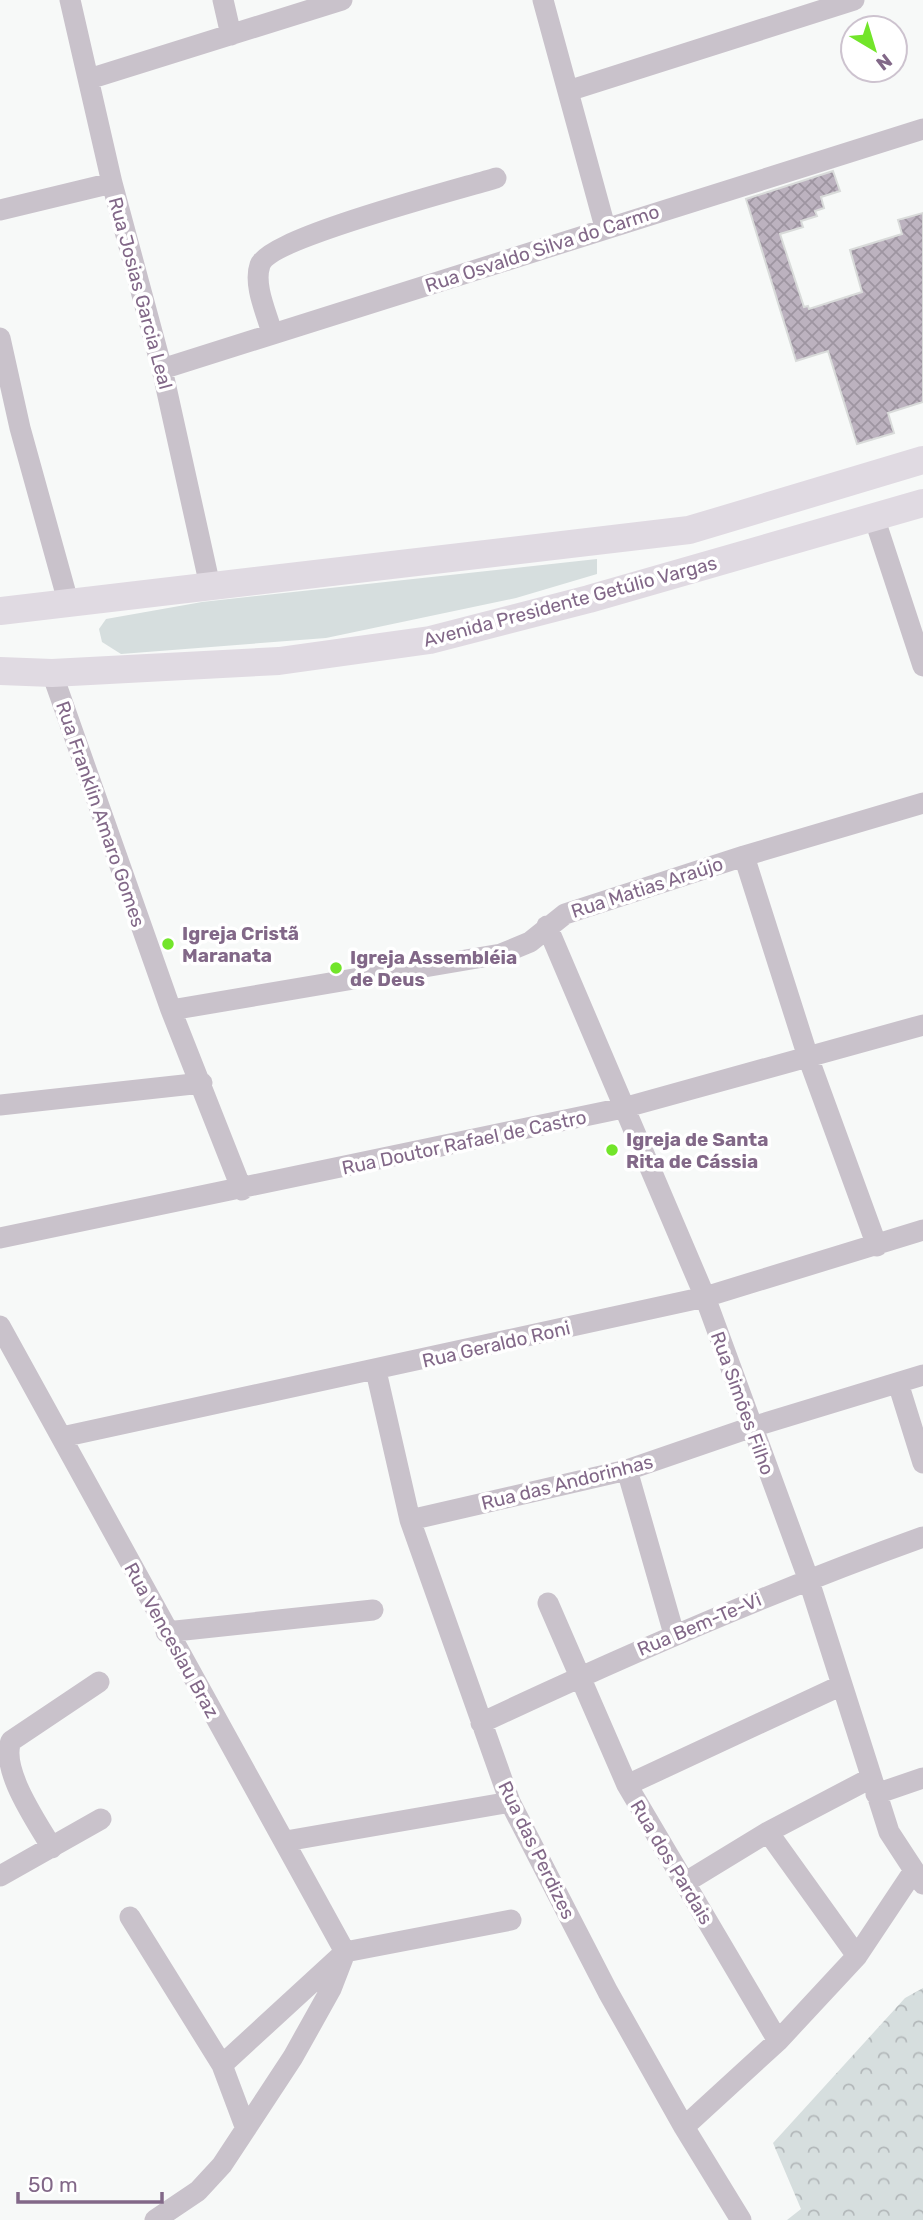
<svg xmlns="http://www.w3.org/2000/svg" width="923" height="2220" viewBox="0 0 923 2220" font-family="Rubik,sans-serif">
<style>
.green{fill:#d6dede}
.forest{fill:url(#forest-crowns)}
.building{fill:url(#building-cross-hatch);stroke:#d9dbda;stroke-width:2}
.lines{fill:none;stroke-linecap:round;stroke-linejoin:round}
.minor{stroke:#c9c2cb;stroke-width:21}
.major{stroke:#e0dae2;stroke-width:28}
.poi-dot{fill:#72e52a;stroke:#fff;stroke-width:2.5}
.labels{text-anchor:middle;stroke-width:7;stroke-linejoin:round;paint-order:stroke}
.street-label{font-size:19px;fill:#826888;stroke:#fff}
.poi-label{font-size:19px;font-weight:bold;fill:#826888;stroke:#fff;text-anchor:start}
</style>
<defs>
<pattern id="forest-crowns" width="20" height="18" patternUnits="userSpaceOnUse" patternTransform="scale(1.75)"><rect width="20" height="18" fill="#d6dede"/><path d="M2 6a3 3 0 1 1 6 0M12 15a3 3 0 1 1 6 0" fill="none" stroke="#b3b8ba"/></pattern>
<pattern id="building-cross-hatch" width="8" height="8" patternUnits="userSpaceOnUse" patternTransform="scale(1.75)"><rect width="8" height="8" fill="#bcb2bf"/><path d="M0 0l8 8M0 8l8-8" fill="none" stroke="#9e95a1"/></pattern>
</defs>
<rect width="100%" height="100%" fill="#f7f9f8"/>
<path class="green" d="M597,559V574L516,598L326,638L121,654L102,642L99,629L106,619L202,602Z"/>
<path class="forest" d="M923,1988V2220H787L801,2209L773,2143L905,1998Z"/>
<path class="building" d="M833,171L840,191L821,197L824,208L815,211L817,216L801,221L803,227L780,234L804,307L808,306L809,309L862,292L850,250L902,234L898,220L923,213V402L888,413L894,433L857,444L828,351L796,361L746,199Z"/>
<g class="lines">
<path class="minor" d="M70,0L112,183L162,369L210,586
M223,0L231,35
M543,0L605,227
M89,79L342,0
M568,91L854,0
M0,210L112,183
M272,333C267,314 253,285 260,265C269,238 460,189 496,178
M0,338L20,428L69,605
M162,369L923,129
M874,517L923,666
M52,673L171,1010L242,1190
M744,856L808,1057L877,1246
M547,926L705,1297L808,1578L889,1832L923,1884
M171,1010L501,954L530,942L565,914L744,856L923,803
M0,1105L202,1083
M0,1238L623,1108L923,1025
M0,1326L345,1952
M376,1371L410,1520L510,1802L608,1992L684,2127L741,2220
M898,1383L923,1463
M62,1437L705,1297L923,1230
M627,1470L674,1634
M410,1520L627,1470L752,1427L923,1375
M548,1603L627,1785L778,2041
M166,1632L373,1610
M481,1723C626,1655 772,1591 923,1537
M627,1785L842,1685
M876,1794L923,1778
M768,1832L857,1956
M286,1841L510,1802
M52,1848C37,1822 0,1770 11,1741L99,1682
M0,1876L101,1819
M686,1882L768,1832L871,1778
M130,1917L222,2065L246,2129
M222,2065L345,1952L511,1920
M684,2127L778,2041L857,1956L913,1872
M155,2220L198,2191L222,2165L293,2057L331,1989L343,1958"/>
<path class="major" d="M0,611L689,530L923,460
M0,671L52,673L279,661L430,640L589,599L923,503"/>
</g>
<g class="poi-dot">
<circle cx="168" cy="944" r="7"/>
<circle cx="336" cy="968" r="7"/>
<circle cx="612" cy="1150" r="7"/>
</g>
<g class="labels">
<g class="street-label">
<text transform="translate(542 248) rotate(-18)" y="7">Rua Osvaldo Silva do Carmo</text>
<text transform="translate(141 293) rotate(75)" y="7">Rua Josias Garcia Leal</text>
<text transform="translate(570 601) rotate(-15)" y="7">Avenida Presidente Getúlio Vargas</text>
<text transform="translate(101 814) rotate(71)" y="7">Rua Franklin Amaro Gomes</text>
<text transform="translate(647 887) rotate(-18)" y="7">Rua Matias Araújo</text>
<text transform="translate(464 1142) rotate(-12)" y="7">Rua Doutor Rafael de Castro</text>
<text transform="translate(496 1344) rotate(-13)" y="7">Rua Geraldo Roni</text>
<text transform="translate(743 1403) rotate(70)" y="7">Rua Simões Filho</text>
<text transform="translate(567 1482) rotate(-14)" y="7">Rua das Andorinhas</text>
<text transform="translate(699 1624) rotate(-23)" y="7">Rua Bem-Te-Vi</text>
<text transform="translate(172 1640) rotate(61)" y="7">Rua Venceslau Braz</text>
<text transform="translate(537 1850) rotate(64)" y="7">Rua das Perdizes</text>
<text transform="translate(672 1862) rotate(59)" y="7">Rua dos Pardais</text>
</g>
<g class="poi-label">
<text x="182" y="940">Igreja Cristã<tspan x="182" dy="22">Maranata</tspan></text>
<text x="350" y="964">Igreja Assembléia<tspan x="350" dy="22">de Deus</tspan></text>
<text x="626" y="1146">Igreja de Santa<tspan x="626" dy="22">Rita de Cássia</tspan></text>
</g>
</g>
<g transform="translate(874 49) rotate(142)"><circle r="33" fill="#ffffff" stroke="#cdc3cf" stroke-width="2"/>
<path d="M0-5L12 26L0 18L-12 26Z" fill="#72e52a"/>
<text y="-10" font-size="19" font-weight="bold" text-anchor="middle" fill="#826888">N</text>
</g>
<path d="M18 2192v10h144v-10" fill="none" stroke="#826888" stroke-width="3.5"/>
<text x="28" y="2192" font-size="21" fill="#826888" stroke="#ffffff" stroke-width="5" paint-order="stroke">50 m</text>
</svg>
